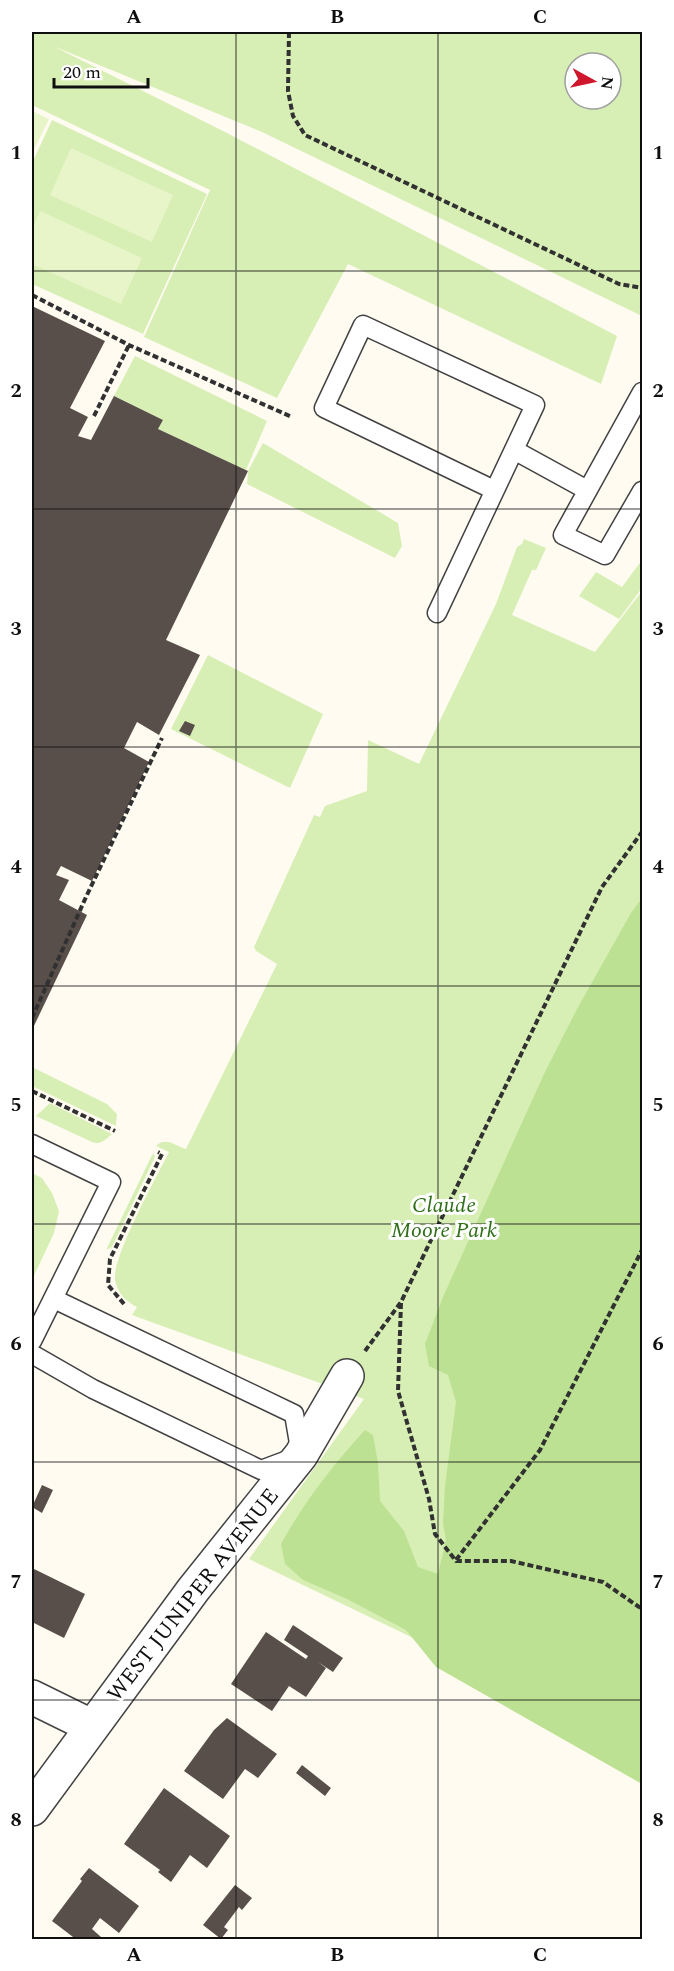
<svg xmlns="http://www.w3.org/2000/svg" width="674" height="1971" viewBox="0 0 674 1971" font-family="Spectral,serif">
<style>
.green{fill:#d7efb5;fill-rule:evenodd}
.forest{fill:#bce192}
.pitch{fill:#e8f5c8}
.building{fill:#594f4a}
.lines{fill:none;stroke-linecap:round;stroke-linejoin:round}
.lane-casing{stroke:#424242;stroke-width:21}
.street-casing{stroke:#424242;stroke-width:36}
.path{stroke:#313131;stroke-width:4;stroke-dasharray:6 3;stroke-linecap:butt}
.lane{stroke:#fff;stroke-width:18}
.street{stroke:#fff;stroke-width:33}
.grid{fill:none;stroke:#0f0f0f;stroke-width:1.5;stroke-opacity:0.55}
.labels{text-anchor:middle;stroke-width:6;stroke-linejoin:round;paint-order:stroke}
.park-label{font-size:22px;font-style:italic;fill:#2f6f17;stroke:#fff}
.street-label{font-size:22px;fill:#0f0f0f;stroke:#fff}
.neatline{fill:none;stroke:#0f0f0f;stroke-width:2}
.grid-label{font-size:20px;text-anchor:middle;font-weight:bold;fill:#0f0f0f}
</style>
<rect width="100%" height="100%" fill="#fffbf1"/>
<path class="green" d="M32,32H642V316L262,132L53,46L225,132L617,336L601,384L348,264L277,398L144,337L210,190L32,105ZM575,63H611V99H575Z
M52,120L207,194L143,334L32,284V163Z
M135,356L267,421L246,470L158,429L163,420L114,396Z
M263,443L398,523L402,546L395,558L247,484L248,471Z
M524,539L546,548L536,570H532L512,615L595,652L642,591V1748L249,1559L364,1399L132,1315L137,1307C126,1302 117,1292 115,1280C112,1257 157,1176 169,1152L156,1146C165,1136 176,1146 186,1149L277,964L256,951L254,947L314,815L320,817L325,806L367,791L368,740L419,764L496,604L517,547L522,544Z
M642,560V588L619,619L579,596L596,572L622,587Z
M208,655L323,714L290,788L171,729Z
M32,1067L107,1104L117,1114L116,1126L32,1086Z
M50,1103L112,1134C105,1140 101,1145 92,1142L36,1116Z
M153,1153L155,1157L112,1247L106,1250Z
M32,1173L42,1178L52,1193L59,1211L54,1233L32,1280Z"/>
<path class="forest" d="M642,898V1784L436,1667L406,1630L345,1598L303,1580L285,1564L281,1544C304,1502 333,1465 365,1430L373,1435L378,1463L380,1501L404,1531L418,1567L438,1574L446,1540L443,1523L445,1486L456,1402L448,1375L429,1366L425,1344L443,1297L544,1074L577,1009L631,913Z"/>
<path class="pitch" d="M32,111L49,119L32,154Z
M71,148L173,195L152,242L50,195Z
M40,211L142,258L121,304L32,264V230Z"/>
<path class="building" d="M32,306L105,341L70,408L88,417L78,436L91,440L114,396L163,420L158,429L248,471L166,640L200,655L159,735L137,722L124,748L149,762L92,881L61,866L56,875L69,880L59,900L87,915L32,1030Z
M185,721L195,725L190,736L179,731Z
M42,1485L53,1490L42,1513L32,1507Z
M32,1568L85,1594L64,1638L32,1622Z
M293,1625L343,1658L333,1672L318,1662L326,1668L306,1697L289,1686L272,1711L231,1684L266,1632L306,1659L308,1656L284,1640Z
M227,1718L277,1754L258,1778L245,1769L223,1799L184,1771L214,1730Z
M302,1765L331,1788L325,1796L296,1773Z
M164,1788L230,1836L207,1868L190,1855L171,1882L158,1872L160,1870L124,1844Z
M89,1868L139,1906L119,1933L100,1918L92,1929L101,1937L100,1940H77L52,1921L82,1881L80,1879Z
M235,1885L252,1898L242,1910L239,1907L224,1927L228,1930L221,1939L203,1925Z"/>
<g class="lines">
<defs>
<path id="lane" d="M642,392L563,535L605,555L642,491
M514,450L587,490
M437,613L535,405L363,325L324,408L494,490
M32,1144L111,1182L32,1341
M32,1354L93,1389L261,1470L301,1455L294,1414L54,1299"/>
<path id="street" d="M32,1697L91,1726
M32,1809L193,1590L301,1455L347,1376"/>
</defs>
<use href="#lane" class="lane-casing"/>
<use href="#street" class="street-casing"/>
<path class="path" d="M289,32L288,91L293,116L305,135L619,284L642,288
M32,295L129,345L292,417
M94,416L129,345
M32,1018L86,897L162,738
M32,1091L115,1131
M401,1303L398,1391L429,1499L435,1534L456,1561H511L603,1582L642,1609
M124,1304L108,1285L110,1259L162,1154L158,1152
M365,1351L401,1302L602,887L642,832
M456,1560L540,1450L642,1250"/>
<use href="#lane" class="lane"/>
<use href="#street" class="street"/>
</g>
<path class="grid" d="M236,32V1940M438,32V1940M32,271H642M32,509H642M32,747H642M32,986H642M32,1224H642M32,1462H642M32,1700H642"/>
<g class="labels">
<g class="park-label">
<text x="444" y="1212">Claude<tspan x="444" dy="25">Moore Park</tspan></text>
</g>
<g class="street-label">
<text transform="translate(192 1594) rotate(-52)" y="8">WEST JUNIPER AVENUE</text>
</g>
</g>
<rect width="674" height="1971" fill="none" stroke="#ffffff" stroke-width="66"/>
<g transform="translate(593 81) rotate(98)"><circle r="28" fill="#ffffff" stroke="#9f9f9f" stroke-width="1.5"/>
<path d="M0-4.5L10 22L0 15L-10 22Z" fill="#cf162c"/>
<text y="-9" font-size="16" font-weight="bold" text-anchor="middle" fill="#0f0f0f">N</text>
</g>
<path d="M54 78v9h94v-9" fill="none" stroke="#0f0f0f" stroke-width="3"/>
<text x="63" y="78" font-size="18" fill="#0f0f0f" stroke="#ffffff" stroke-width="4.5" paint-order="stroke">20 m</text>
<rect x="33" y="33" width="608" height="1905" class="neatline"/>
<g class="grid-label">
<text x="134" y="23">A</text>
<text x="337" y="23">B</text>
<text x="540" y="23">C</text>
<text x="16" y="159">1</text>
<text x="658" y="159">1</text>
<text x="16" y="397">2</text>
<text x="658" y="397">2</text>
<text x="16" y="635">3</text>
<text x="658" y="635">3</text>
<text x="16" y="873">4</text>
<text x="658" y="873">4</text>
<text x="16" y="1111">5</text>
<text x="658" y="1111">5</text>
<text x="16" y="1350">6</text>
<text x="658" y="1350">6</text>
<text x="16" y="1588">7</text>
<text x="658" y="1588">7</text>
<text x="16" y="1826">8</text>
<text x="658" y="1826">8</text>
<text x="134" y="1961">A</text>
<text x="337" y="1961">B</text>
<text x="540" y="1961">C</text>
</g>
</svg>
